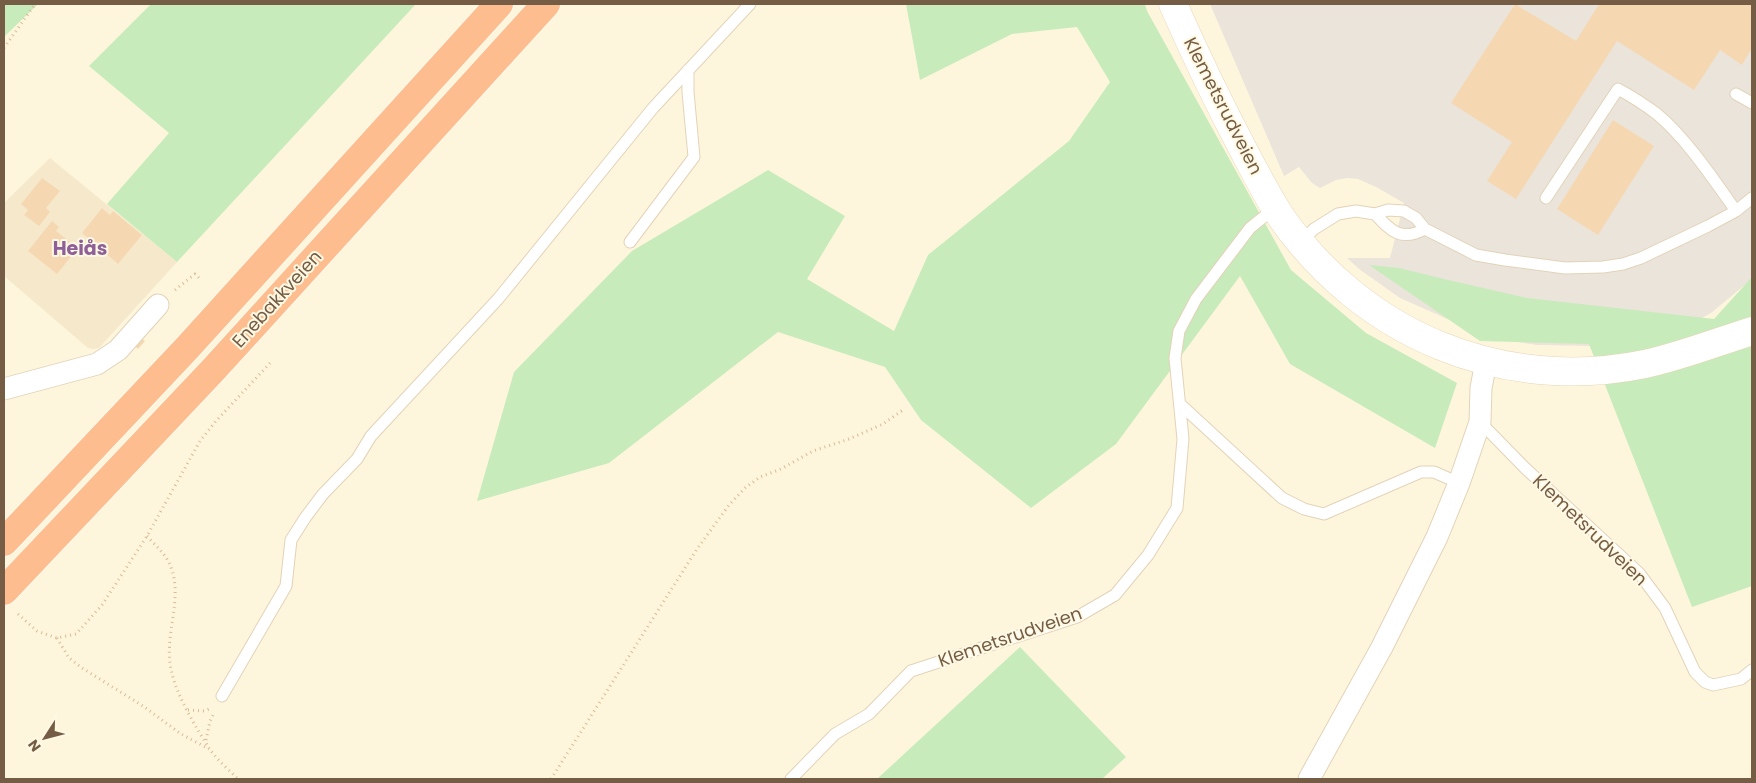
<svg xmlns="http://www.w3.org/2000/svg" width="1756" height="783" viewBox="0 0 1756 783" font-family="Poppins,sans-serif">
<style>
.residential{fill:#f6e9cb}
.industrial{fill:#ebe4da}
.green{fill:#c7ebbb}
.building{fill:#f5d8b2}
.lines{fill:none;stroke-linecap:round;stroke-linejoin:round}
.lane-casing{stroke:#e2d3b9;stroke-width:13}
.street-casing{stroke:#e2d3b9;stroke-width:23}
.secondary-casing{stroke:#e7d5b6;stroke-width:29}
.highway-casing{stroke:#fff;stroke-width:29}
.path{stroke:#d9bb96;stroke-width:3;stroke-dasharray:1 4;stroke-linecap:butt}
.lane{stroke:#fff;stroke-width:11}
.street{stroke:#fff;stroke-width:21}
.secondary{stroke:#fff;stroke-width:28}
.highway{stroke:#fdbd8e;stroke-width:28}
.labels{text-anchor:middle;stroke-width:4;stroke-linejoin:round;paint-order:stroke}
.street-label{font-size:18px;fill:#745d44;stroke:#fff9e4}
.neighbourhood-label{font-size:19px;font-weight:bold;fill:#8e5f98;stroke:#fff9e4}
</style>
<rect width="100%" height="100%" fill="#fef6dc"/>
<path class="residential" d="M50,158L177,262L99,348L94,349L88,348L4,276V203Z"/>
<path class="industrial" d="M1210,4H1752V279L1711,313L1700,319L1592,346L1537,345L1497,339L1479,333L1400,298L1359,269L1347,258H1390L1404,203L1376,187L1358,179L1347,178L1336,180L1320,188L1312,183L1299,167L1284,176Z"/>
<path class="green" d="M4,4H38L4,37Z
M151,4H416L177,262L107,204L169,133L89,66Z
M906,4H1145L1147,11L1291,270L1366,333L1457,383L1435,448L1290,364L1240,276L1116,444L1031,508L921,420L885,367L778,332L609,463L477,501L514,372L632,251L768,170L845,216L807,279L894,331L928,255L1069,141L1110,82L1077,27L1012,34L920,80Z
M1369,265L1399,268L1448,280L1527,298L1714,319L1752,277V586L1692,607L1589,344L1480,341Z
M1020,647L1126,757L1102,779H877Z"/>
<path class="building" d="M1515,4L1576,41L1599,4H1752V48L1742,65L1720,50L1694,90L1617,41L1516,199L1487,181L1512,142L1451,103Z
M1613,120L1654,146L1598,235L1557,209Z
M42,178L60,191L46,208L50,212L39,226L24,215L28,210L21,204Z
M102,208L110,215L113,211L142,235L118,264L82,233Z
M52,221L59,227L56,231L78,248L57,274L28,251Z
M141,338L145,341L138,349L134,345Z"/>
<g class="lines">
<defs>
<path id="lane" d="M1736,94L1752,103
M1546,198L1618,89C1631,96 1645,105 1657,114C1686,138 1714,180 1736,211
M1375,214C1391,231 1401,242 1425,229
M630,242L694,157L688,92V70
M1300,242L1314,229L1338,214L1356,211L1375,214L1388,210L1404,211L1416,218L1425,229L1476,255L1505,260L1565,268L1603,267L1623,264L1641,258L1708,226L1736,211L1752,198
M1181,405L1282,498L1304,509L1324,514L1421,472H1434L1459,483
M1480,422L1525,468L1639,573L1665,608L1695,672L1705,682L1713,685L1741,679L1752,670
M222,696L286,586L291,540L305,518L323,494L357,459L371,436L498,299L653,108L750,4
M791,779L835,734L869,714L911,671L1077,617L1115,595L1148,555L1177,508L1183,439L1175,358L1179,331L1196,299L1250,228L1276,207"/>
<path id="street" d="M4,389L97,364L118,350L158,305
M1309,779L1382,647L1437,537L1459,483L1480,422L1481,388L1486,362"/>
<path id="secondary" d="M1173,4C1195,54 1219,104 1245,153C1256,174 1268,197 1281,217C1364,336 1503,393 1645,364C1682,356 1717,342 1752,331"/>
<path id="highway" d="M4,542L187,348L499,4
M4,591L213,370L546,4"/>
</defs>
<use href="#lane" class="lane-casing"/>
<use href="#street" class="street-casing"/>
<use href="#secondary" class="secondary-casing"/>
<use href="#highway" class="highway-casing"/>
<path class="path" d="M4,48L35,4
M175,290L195,274L201,280
M147,536C154,544 162,551 167,559C187,593 163,633 171,669C176,695 195,726 209,748C217,760 229,770 238,779
M18,614L37,631L57,638L76,634L102,605L147,536L200,441L216,421L272,361
M57,638L69,658L82,668L143,706L181,734L209,749
M188,710L204,711L209,709
M206,740L210,721L214,713
M551,779L697,549L729,505L745,488L760,477L781,469L813,451L849,439L883,424L903,410"/>
<use href="#lane" class="lane"/>
<use href="#street" class="street"/>
<use href="#secondary" class="secondary"/>
<use href="#highway" class="highway"/>
</g>
<g class="labels">
<g class="street-label">
<text transform="translate(1223 106) rotate(63)" y="6">Klemetsrudveien</text>
<text transform="translate(277 299) rotate(-48)" y="6">Enebakkveien</text>
<text transform="translate(1590 530) rotate(44)" y="6">Klemetsrudveien</text>
<text transform="translate(1010 637) rotate(-19)" y="6">Klemetsrudveien</text>
</g>
<g class="neighbourhood-label">
<text x="80" y="255">Heiås</text>
</g>
</g>
<rect width="1756" height="783" fill="none" stroke="#745d44" stroke-width="10"/>
<g transform="translate(45 738) rotate(234)" stroke="#fff9e4" stroke-width="4" paint-order="stroke">
<path d="M0-4L9 19L0 12L-9 19Z" fill="#745d44"/>
<text y="-8" font-size="14" font-weight="bold" text-anchor="middle" fill="#745d44">N</text>
</g>
</svg>
